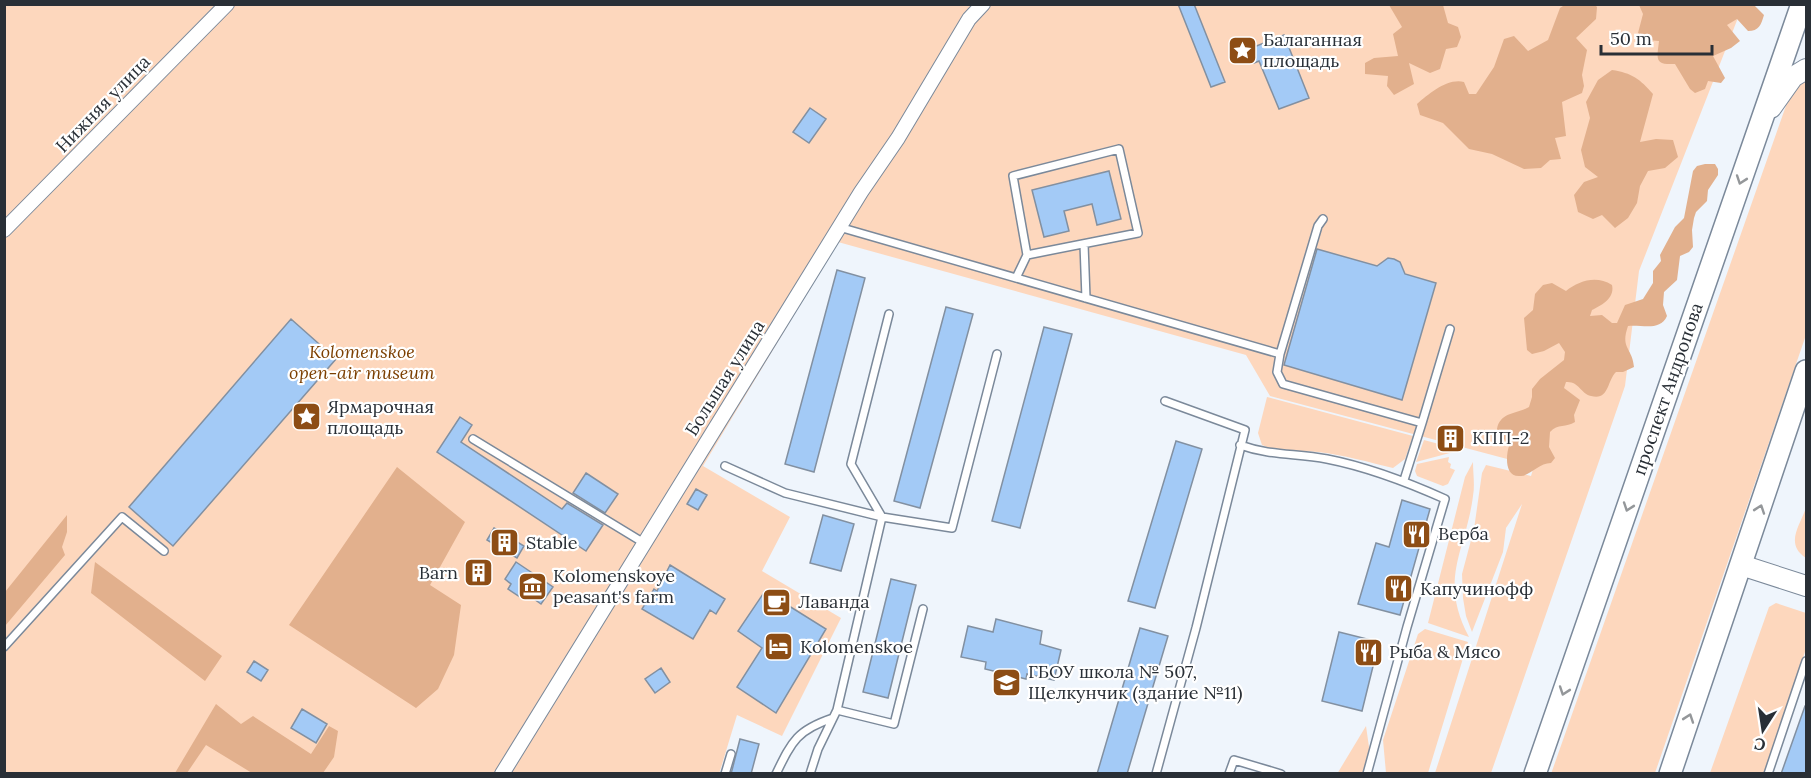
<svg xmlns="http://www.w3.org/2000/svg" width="1811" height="778" viewBox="0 0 1811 778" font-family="Lora,serif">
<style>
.green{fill:#fdd7bd}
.forest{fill:#e2b08d}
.building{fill:#a3caf6;stroke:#8290a1;stroke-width:1.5}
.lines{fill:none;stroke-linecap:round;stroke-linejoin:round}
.lane-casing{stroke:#7b899a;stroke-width:10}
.street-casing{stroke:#7b899a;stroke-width:16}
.secondary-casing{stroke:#7b899a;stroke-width:22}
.primary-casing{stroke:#7b899a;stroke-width:24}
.lane{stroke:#fff;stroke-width:7}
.street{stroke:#fff;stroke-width:14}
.secondary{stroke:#fff;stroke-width:20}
.primary{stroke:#fff;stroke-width:21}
.oneway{stroke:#94979a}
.labels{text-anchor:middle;stroke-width:4.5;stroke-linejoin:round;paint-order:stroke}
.poi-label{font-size:18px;fill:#292f36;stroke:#fff;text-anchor:start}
.street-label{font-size:18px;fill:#292f36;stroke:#fff}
.park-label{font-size:18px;font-style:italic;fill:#7c3f01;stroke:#fff}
</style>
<rect width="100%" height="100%" fill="#eff5fc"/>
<path class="green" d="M5,5H1743L1639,271L1625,386L1491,773H1435L1522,504L1506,528L1503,552L1472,632L1466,616L1463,598L1462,574L1474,529L1482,473L1486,465L1531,476L1534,466L1270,396L1246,355L838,242L703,466L790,517L762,571L841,618L782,736L737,715L719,774H5Z
M1806,80V335L1655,773L1551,774L1788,100L1795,89Z
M1267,397L1413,436L1405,459L1393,468C1368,462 1344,455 1318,452C1299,450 1280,453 1262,445L1258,433Z
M1424,440L1461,450L1416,462Z
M1449,457L1448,462L1451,464L1450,468L1455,470L1448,484L1443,486L1417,476L1415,471L1417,464Z
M1473,462C1473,473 1475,485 1473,496C1466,551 1438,579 1469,637L1428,623L1465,477Z
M1806,508V558C1785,544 1799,527 1806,508Z
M1776,603L1806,613V649L1764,773H1710L1769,607Z
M1425,629L1468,642L1428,773H1386L1383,740L1418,634Z
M1366,726L1370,754L1364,773L1337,774Z"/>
<path class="forest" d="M1566,4L1595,5L1597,7L1596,19L1576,38L1587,50L1582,75L1584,86L1582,93L1562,102L1566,136L1555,138L1561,159L1550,160L1541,168L1524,169L1492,154L1469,149L1443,123L1420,115L1417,104C1429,94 1447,78 1464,82L1469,94H1476L1494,67L1504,39L1514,36L1528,51L1548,40L1560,8Z
M1389,5H1443L1448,23L1458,27L1461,37L1457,47L1446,49L1440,69L1430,73L1409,63L1414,84L1394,95L1387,86L1388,76L1365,74V63L1374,58L1398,56L1393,34L1402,27Z
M1639,5H1754L1764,15C1761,25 1759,31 1748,31L1737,19L1727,25L1740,41L1731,48L1713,56L1725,78L1721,83L1708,81L1705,89L1695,93L1690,89L1675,64C1654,65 1657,59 1659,41L1647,40L1638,33L1643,14Z
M1612,70C1632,73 1640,79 1653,94L1640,142L1656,139L1673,140L1678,157L1665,168L1648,171L1640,186L1637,203L1628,218L1615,228L1602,215L1593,219L1578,212L1574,195L1584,182L1598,177L1585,167L1581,150L1590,118L1586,102L1598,80Z
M1705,164H1715L1718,169V175L1708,190L1707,201L1696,212L1694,218L1692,230L1693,247L1689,252L1680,256L1677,280L1664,292L1663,305L1667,316C1660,332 1641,324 1628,326C1620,349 1632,347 1634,367L1623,372H1616C1607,381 1609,401 1591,396C1580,393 1579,381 1566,382L1564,388L1580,400L1574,415L1575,422C1566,428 1558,423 1550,432L1549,447L1555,458L1551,463C1539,463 1531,475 1521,476C1504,478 1506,455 1509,446L1497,429C1500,412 1517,414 1529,407L1532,397V389L1540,379L1564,360L1565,352L1559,343L1544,351L1532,354L1527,350L1524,318L1533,310L1535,294L1543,285L1552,283L1566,291C1579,281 1596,275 1612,285C1615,298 1602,305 1592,310L1590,316L1602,315L1612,323H1617L1625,305L1643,299L1653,283V271L1661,261L1660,255L1675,227L1684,218L1693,171L1697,166Z
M397,467L465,522L430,585L461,605L454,655L438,689L416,708L289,625Z
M67,515V532L62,547L65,555L5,626V592Z
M95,562L222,656L205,681L91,593Z
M216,704L241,724L253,716L311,754L329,726L338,731L334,757L323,773H252L206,745L187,773H175Z"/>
<path class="building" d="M1178,4H1194L1225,82L1211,87Z
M1284,35L1309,98L1279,109L1259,61L1254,63L1249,49Z
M810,108L826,119L809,143L793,132Z
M1109,171L1121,219L1097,225L1092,204L1064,211L1069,231L1044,237L1032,190Z
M1317,249L1377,266L1388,258L1394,259L1400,262L1405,274L1436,283L1402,400L1284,365Z
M837,270L865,278L814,472L785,464Z
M946,307L973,314L920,508L894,501Z
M291,319L336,359L173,546L129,507Z
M1044,327L1072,334L1020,528L992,521Z
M460,417L472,425L461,442L562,509L567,503L603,525L586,551L437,452Z
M1445,430L1461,435L1458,446L1442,441Z
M1176,441L1202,449L1155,608L1128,601Z
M586,473L618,494L605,513L573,493Z
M696,489L707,495L698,510L687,504Z
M1402,500L1430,509L1400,615L1358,604L1376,543L1389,547Z
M823,515L854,524L841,571L810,563Z
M494,528L524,546L517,558L487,540Z
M516,562L553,587L541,604L527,594L523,599L508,589L511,584L505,579Z
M474,563L491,573L485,584L468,574Z
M670,565L725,599L716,614L710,610L693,639L642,609L654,589L657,591Z
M891,579L916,585L888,698L863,692Z
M765,591L826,629L776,713L737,687L762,648L738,631Z
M996,619L1042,631L1040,644L1061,650L1054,680L1027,674L1026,679L985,669L986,662L961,657L968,626L993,632Z
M1140,628L1168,636L1127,774H1097Z
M1339,632L1379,642L1362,711L1322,701Z
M254,661L268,670L261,681L247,672Z
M661,668L670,682L655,693L645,679Z
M1805,706H1806V774H1781Z
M302,709L327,724L316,743L291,728Z
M740,739L759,744L751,774H731Z"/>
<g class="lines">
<defs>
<path id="lane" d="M839,227L1280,354L1277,372L1283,384L1422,423L1450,329
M1084,244L1086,298
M1016,278L1027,255L1138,233L1119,149L1013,176L1027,255
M1280,354L1318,226L1323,219
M473,439L644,543
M1240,445C1271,456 1296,453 1327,459C1368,467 1407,482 1445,499L1407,627L1367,774
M725,466L785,493L882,517L952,528L997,354
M1404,480L1422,423
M4,647L122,517L164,551
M837,710L894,724L923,609
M725,774L731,754
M776,774C792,741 797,730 833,718
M810,774L818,749L837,710L882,517L851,464L889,314
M1156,774L1196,628L1245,430L1165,401
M1229,774L1234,760L1281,774
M1768,774L1806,661"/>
<path id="street" d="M4,230L227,4
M502,774L861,192L898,138L969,19L983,4"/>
<path id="secondary" d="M1771,108L1793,77L1806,69
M1741,565L1806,586"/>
<path id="primary" d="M1535,774L1802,4
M1670,774L1806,371"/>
</defs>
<use href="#lane" class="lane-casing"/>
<use href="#street" class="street-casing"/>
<use href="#secondary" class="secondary-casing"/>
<use href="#primary" class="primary-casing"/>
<use href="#lane" class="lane"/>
<use href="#street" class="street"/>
<use href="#secondary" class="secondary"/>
<use href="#primary" class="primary"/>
</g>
<defs><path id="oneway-chevron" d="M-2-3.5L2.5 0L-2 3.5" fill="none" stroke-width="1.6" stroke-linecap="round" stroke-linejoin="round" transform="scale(1.5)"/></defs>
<g class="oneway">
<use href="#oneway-chevron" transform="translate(1741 180) rotate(109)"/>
<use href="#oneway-chevron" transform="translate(1628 507) rotate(109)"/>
<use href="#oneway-chevron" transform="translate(1760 509) rotate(-71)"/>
<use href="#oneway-chevron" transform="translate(1564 691) rotate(109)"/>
<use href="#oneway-chevron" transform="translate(1689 718) rotate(-71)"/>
</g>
<defs>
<symbol id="sight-square" viewBox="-11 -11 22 22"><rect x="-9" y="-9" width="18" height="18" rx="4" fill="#8d4d15" stroke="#fff"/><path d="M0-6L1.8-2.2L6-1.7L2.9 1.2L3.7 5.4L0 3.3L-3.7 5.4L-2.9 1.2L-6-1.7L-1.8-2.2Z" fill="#fff"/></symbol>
<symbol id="building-square" viewBox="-11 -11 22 22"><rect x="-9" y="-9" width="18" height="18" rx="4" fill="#8d4d15" stroke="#fff"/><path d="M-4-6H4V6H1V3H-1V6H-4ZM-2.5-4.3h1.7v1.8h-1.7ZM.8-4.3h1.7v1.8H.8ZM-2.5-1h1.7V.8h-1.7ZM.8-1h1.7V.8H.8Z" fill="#fff"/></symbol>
<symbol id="restaurant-square" viewBox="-11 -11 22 22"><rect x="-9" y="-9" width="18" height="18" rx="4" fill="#8d4d15" stroke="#fff"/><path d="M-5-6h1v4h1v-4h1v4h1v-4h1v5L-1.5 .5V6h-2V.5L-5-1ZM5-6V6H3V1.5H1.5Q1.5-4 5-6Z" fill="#fff"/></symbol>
<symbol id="museum-square" viewBox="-11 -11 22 22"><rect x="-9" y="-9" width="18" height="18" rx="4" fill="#8d4d15" stroke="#fff"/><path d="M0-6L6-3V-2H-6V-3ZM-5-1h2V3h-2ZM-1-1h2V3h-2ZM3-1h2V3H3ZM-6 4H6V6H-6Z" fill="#fff"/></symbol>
<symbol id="cafe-square" viewBox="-11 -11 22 22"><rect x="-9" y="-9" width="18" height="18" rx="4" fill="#8d4d15" stroke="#fff"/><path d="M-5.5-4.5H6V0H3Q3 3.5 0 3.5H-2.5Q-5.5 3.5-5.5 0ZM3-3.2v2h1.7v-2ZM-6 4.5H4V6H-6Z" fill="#fff"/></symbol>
<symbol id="hotel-square" viewBox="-11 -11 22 22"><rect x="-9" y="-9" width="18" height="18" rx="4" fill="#8d4d15" stroke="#fff"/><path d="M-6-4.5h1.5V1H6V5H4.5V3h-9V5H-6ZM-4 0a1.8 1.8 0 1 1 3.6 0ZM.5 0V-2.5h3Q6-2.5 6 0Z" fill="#fff"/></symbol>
<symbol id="school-square" viewBox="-11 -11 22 22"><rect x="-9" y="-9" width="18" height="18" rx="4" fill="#8d4d15" stroke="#fff"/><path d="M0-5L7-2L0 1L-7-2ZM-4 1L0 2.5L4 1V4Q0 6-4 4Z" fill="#fff"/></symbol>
</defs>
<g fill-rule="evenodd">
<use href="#sight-square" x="1226" y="34" width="33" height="33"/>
<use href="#sight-square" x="290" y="400" width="33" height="33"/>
<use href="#building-square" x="1434" y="422" width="33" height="33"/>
<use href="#restaurant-square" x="1400" y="518" width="33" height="33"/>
<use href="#building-square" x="488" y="526" width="33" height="33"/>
<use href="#building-square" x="462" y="556" width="33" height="33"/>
<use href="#museum-square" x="516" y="570" width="33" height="33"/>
<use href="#restaurant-square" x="1382" y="572" width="33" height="33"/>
<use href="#cafe-square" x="760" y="586" width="33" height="33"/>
<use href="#hotel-square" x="762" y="630" width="33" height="33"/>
<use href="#restaurant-square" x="1352" y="636" width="33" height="33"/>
<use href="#school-square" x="990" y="666" width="33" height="33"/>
</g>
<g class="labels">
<g class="poi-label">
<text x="1263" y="46">Балаганная<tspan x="1263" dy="21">площадь</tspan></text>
<text x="327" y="413">Ярмарочная<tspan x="327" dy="21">площадь</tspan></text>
<text x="1472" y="444">КПП-2</text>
<text x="1438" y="540">Верба</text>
<text x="526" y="549">Stable</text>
<text x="458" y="579" text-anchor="end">Barn</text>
<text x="553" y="582">Kolomenskoye<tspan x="553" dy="21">peasant's farm</tspan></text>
<text x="1420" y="595">Капучинофф</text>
<text x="798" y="608">Лаванда</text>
<text x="800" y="653">Kolomenskoe</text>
<text x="1389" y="658">Рыба &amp; Мясо</text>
<text x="1028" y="678">ГБОУ школа № 507,<tspan x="1028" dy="21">Щелкунчик (здание №11)</tspan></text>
</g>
<g class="street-label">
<text transform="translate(103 104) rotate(-46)" y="6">Нижняя улица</text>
<text transform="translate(725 378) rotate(-58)" y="6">Большая улица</text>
<text transform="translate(1668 389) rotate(-71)" y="6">проспект Андропова</text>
</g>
<g class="park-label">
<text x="362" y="358">Kolomenskoe<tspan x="362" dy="21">open-air museum</tspan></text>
</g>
</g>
<rect width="1811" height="778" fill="none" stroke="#292f36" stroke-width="12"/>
<g transform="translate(1763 730) rotate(192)" stroke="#ffffff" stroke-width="4.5" paint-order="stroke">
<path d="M0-4.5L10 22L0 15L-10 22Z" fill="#292f36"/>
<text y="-9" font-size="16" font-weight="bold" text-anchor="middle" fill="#292f36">С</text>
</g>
<path d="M1601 45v9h111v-9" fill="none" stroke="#292f36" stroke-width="3"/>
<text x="1610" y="45" font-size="18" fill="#292f36" stroke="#ffffff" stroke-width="4.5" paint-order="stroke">50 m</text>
</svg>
